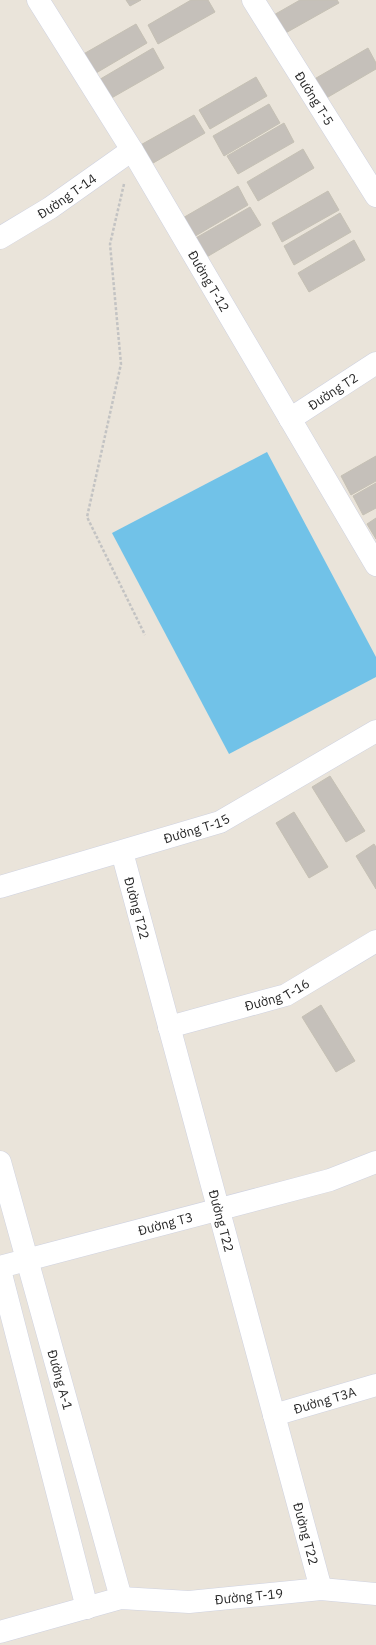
<svg xmlns="http://www.w3.org/2000/svg" width="376" height="1645" viewBox="0 0 376 1645" font-family="'IBM Plex Sans',sans-serif">
<style>
.water{fill:#71c2e8}
.building{fill:#c5c0ba;stroke:#c5c0b4}
.lines{fill:none;stroke-linecap:round;stroke-linejoin:round}
.minor-casing{stroke:#cfd2e0;stroke-width:23}
.path{stroke:#c3c3c3;stroke-width:2.5;stroke-dasharray:3 2;stroke-linecap:butt}
.minor{stroke:#fff;stroke-width:22}
.labels{text-anchor:middle;stroke-width:3;stroke-linejoin:round;paint-order:stroke}
.street-label{font-size:13px;fill:#282828;stroke:#fff}
</style>
<rect width="100%" height="100%" fill="#eae4da"/>
<path class="water" d="M267,452L376,657V677L229,754L112,533Z"/>
<path class="building" d="M126,0H141L130,6Z
M191,0H208L215,12L158,44L148,25Z
M300,0H337L339,3L282,35L272,16Z
M136,24L147,43L91,76L80,56Z
M153,48L164,68L108,100L97,81Z
M368,48L376,63V69L323,100L311,81Z
M256,77L267,96L210,129L199,110Z
M269,104L280,123L224,156L213,136Z
M194,115L205,133L148,166L137,147Z
M284,123L294,142L238,174L227,156Z
M303,149L314,168L258,201L247,182Z
M238,186L248,205L192,238L181,219Z
M328,191L339,210L282,242L272,223Z
M250,207L261,225L205,258L194,239Z
M340,213L351,232L294,265L284,246Z
M354,240L365,260L309,292L298,273Z
M376,456V481L351,495L341,476Z
M376,483V508L363,515L353,496Z
M376,518V539L367,524Z
M330,776L365,831L346,842L312,787Z
M294,812L328,867L309,878L276,823Z
M374,844L376,847V889L356,856Z
M321,1005L355,1061L336,1072L302,1017Z"/>
<g class="lines">
<defs>
<g id="minor">
<path id="s1" d="M38,0L132,150L376,565"/>
<path id="s2" d="M253,0L376,196"/>
<path id="s3" d="M0,238L50,208L132,150"/>
<path id="s4" d="M290,419L376,363"/>
<path id="s5" d="M122,852L321,1589"/>
<path id="s6" d="M0,887L220,822L376,731"/>
<path id="s7" d="M169,1027L286,995L376,941"/>
<path id="s8" d="M0,1162L121,1598"/>
<path id="s9" d="M0,1267L330,1180L376,1162"/>
<path d="M0,1270L87,1608"/>
<path id="s10" d="M274,1415L376,1385"/>
<path id="s11" d="M0,1632L121,1598L189,1602L321,1589L376,1594"/>
</g>
</defs>
<use href="#minor" class="minor-casing"/>
<path class="path" d="M124,184L110,244L121,364L87,517L145,635"/>
<use href="#minor" class="minor"/>
</g>
<g class="labels">
<g class="street-label">
<text dy="5" stroke="none"><textPath href="#s2" startOffset="116">Đường T-5</textPath></text>
<text dy="5" stroke="none"><textPath href="#s3" startOffset="79">Đường T-14</textPath></text>
<text dy="5" stroke="none"><textPath href="#s1" startOffset="329">Đường T-12</textPath></text>
<text dy="5" stroke="none"><textPath href="#s4" startOffset="51">Đường T2</textPath></text>
<text dy="5" stroke="none"><textPath href="#s6" startOffset="205">Đường T-15</textPath></text>
<text dy="5" stroke="none"><textPath href="#s5" startOffset="58">Đường T22</textPath></text>
<text dy="5" stroke="none"><textPath href="#s7" startOffset="113">Đường T-16</textPath></text>
<text dy="5" stroke="none"><textPath href="#s5" startOffset="382">Đường T22</textPath></text>
<text dy="5" stroke="none"><textPath href="#s9" startOffset="171">Đường T3</textPath></text>
<text dy="5" stroke="none"><textPath href="#s8" startOffset="226">Đường A-1</textPath></text>
<text dy="5" stroke="none"><textPath href="#s10" startOffset="53">Đường T3A</textPath></text>
<text dy="5" stroke="none"><textPath href="#s5" startOffset="706">Đường T22</textPath></text>
<text dy="5" stroke="none"><textPath href="#s11" startOffset="254">Đường T-19</textPath></text>
</g>
</g>
</svg>
